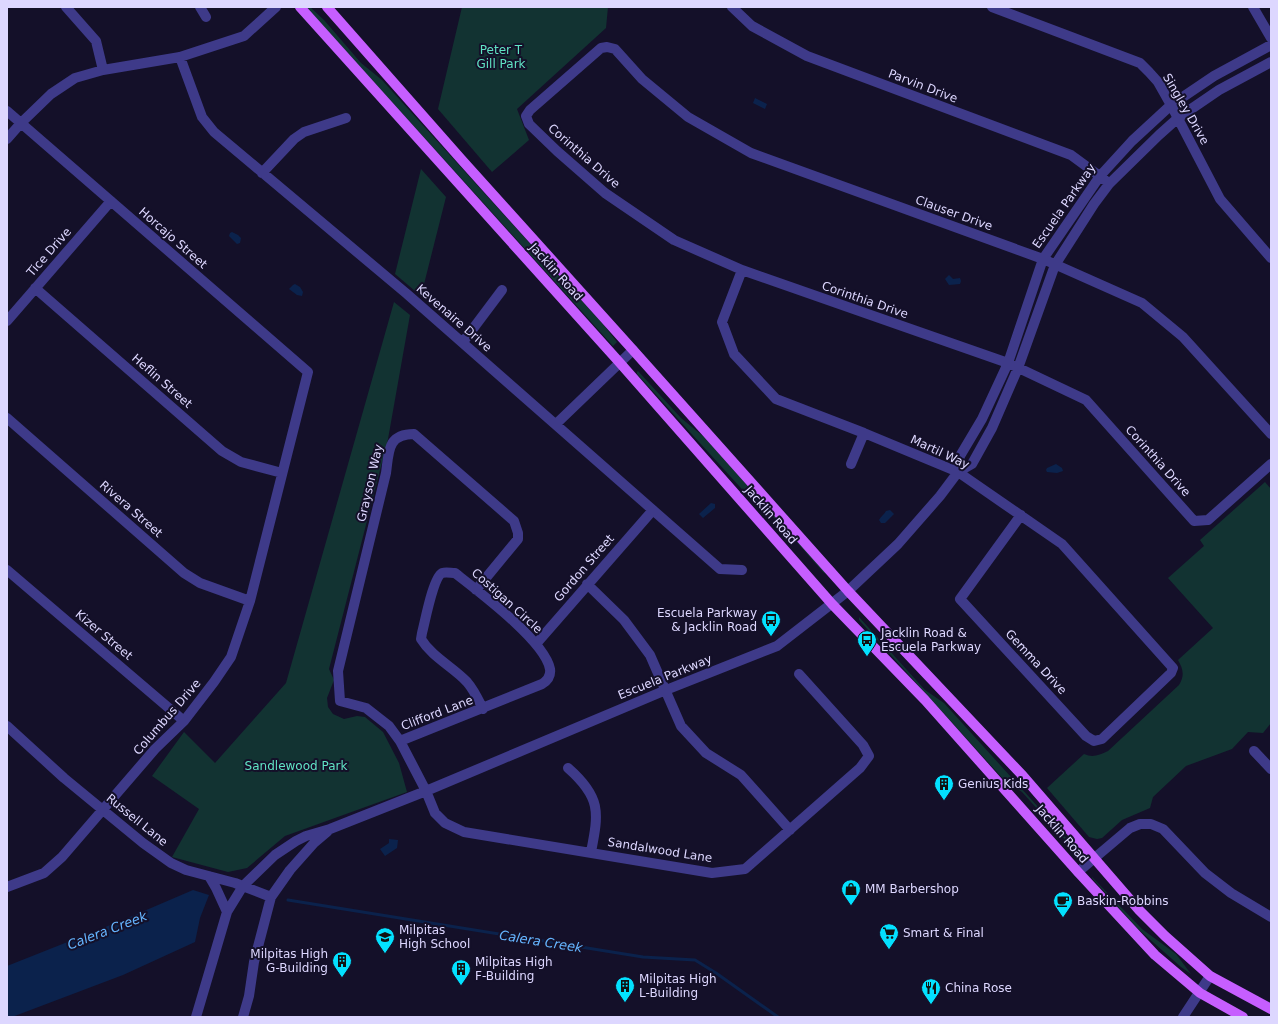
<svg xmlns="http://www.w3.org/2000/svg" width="1278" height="1024" viewBox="0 0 1278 1024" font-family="'DejaVu Sans',sans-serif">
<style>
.green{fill:#123332}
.water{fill:#0b224c}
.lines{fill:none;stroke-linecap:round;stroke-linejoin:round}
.stream{stroke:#0b224c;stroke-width:3}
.minor{stroke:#3e3a89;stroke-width:10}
.major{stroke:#c65eff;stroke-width:10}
.labels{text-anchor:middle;stroke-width:4;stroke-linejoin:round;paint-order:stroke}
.park-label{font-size:12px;fill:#60e3c4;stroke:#141029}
.street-label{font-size:12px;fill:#ddd7ff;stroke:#141029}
.poi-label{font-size:12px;fill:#ddd7ff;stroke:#141029;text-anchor:start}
.water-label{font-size:13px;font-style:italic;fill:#65b5ff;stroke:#141029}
</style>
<rect width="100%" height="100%" fill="#141029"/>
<path class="green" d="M306,7H310L324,20L361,63L382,80L602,323L617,342L613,346Z
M462,7H608L606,28L517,109L529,140L492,172L438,109Z
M421,169L446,197L421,296L395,274Z
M394,302L410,315L388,439L329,669L334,680L327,698L328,707L333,714L344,719L357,716L365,717L383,732L399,763L407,792L285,836L247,868L228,872L172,857L199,809L152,776L184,732L215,763L286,683Z
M638,371L681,418L704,437L828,575L823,572L781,524L750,498L637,374V372Z
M1265,482L1271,489V723L1263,733L1248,732L1232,749L1186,766L1153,797L1150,808L1122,820L1102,838L1097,839L1089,837L1047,788L1084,754C1093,758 1099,755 1108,751L1179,685C1185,675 1183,669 1178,660L1213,628L1168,578L1204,546L1200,540Z
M859,617L925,690L944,703L1078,851L1076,852L1022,792L1005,781L859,620Z
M1092,877L1142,929L1176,954L1191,974L1181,967L1137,928L1092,878Z"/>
<path class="water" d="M755,98L767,104L765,109L753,103Z
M232,232L238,235L241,238L240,243L237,244L229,236L230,233Z
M949,275L953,279L960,278L961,281L960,284L949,285L945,279Z
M295,284L300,287L303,292L302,296L297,295L289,289L293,285Z
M1056,464L1062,468L1063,471L1057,473L1047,472L1046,470L1047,468Z
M711,503L715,504V508L703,518L699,514Z
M890,510L894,514L885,523H881L879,520C881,516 884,515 886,511Z
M389,839L398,840L397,848L385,856L380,849L389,843Z
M193,890L209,895L200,918L195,942L123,975L12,1017H7V966L123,920Z"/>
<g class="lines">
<path class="stream" d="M288,900L643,957L695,960L716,973L778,1017"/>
<path class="minor" d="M66,7L96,41L103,70
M200,7L206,17
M732,7L752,26L807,56L1071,155L1105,180
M992,7L1140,63L1149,72L1158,82L1171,105L1220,199L1271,258
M1253,7L1271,38
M180,57L202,117L214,132L407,294L720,569L742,570
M7,111L308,372L250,601L231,657L214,682L184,721L155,749L62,857L44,873L7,887
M7,139L21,123L51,94L75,78L103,70L180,57L244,36L276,7
M262,173L294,139L304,132L346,118
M742,270L722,322L734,354L776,399L864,433L958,472L1062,544L1173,668L1171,673L1102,739L1094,741L1086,736L960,599L1021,515
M35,288L222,451L241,462L282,473
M7,321L111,201
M463,342L502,290
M7,418L184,573L200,583L250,601
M556,424L633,350
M1271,434L1183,337L1142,303L1043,259L751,153L688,117L642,79L615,49L607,47L601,48L530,110L526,116L529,124L557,151L605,193L674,240L742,270L1008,363L1086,400L1194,521L1208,520L1271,464
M851,464L864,433
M958,472L960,456L982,419L1008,363L1043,259L1100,176L1132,141L1171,105L1214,76L1271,45
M7,570L184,721
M587,584L624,620L650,655L681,726L706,753L741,775L790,830
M476,590L518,539V533L514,521L414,434C387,434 389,452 386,473L338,671L340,701L366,708L389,726L400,741L426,791L435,813L445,823L464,832L712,873L745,869L860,768L869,756L863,745L799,674
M536,644L653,510
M7,726L64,778L143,843L171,863L186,870L235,883L271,897
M400,741L542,684C547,681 551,676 550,669C545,641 478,591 455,573C451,573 446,572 442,573C433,578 425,622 422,633L421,639C432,657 453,667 467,682C474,690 478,699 483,709
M1254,751L1271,769
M568,768C601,797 599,812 591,852
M1078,872L1130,828L1140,824H1151L1163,829L1205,873L1231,893L1271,917
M209,876L216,888L227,912
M196,1017L227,912L243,886L275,855L296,841L306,836L330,829L426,791L666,690L777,646L848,591L898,544L940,496L958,472L972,464L992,428L1018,368L1055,265L1094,204L1109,184L1159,135L1178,118L1219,90L1271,62
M243,1017L249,996L254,962L271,897L290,870L314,843L327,832
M1183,1017L1210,976"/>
<path class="major" d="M300,7L620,363L832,604L925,700L1078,872L1155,955L1200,993L1243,1017
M327,7L461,159L633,350L848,591L1023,776L1139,910L1165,936L1210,976L1271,1009"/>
</g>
<defs>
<symbol id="bus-pin" viewBox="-11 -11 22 30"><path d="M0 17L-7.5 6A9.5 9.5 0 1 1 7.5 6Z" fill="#03e1ff" stroke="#141029"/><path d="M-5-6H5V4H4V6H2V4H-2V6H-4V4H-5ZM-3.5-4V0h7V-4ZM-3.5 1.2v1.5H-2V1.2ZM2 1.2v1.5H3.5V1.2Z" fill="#111"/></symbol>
<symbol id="building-pin" viewBox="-11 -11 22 30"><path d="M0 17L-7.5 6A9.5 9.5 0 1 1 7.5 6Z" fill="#03e1ff" stroke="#141029"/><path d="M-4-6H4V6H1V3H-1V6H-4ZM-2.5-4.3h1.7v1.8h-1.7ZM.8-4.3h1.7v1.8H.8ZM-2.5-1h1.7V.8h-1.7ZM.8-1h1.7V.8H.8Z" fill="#111"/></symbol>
<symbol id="shop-pin" viewBox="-11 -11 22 30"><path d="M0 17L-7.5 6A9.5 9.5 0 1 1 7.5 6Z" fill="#03e1ff" stroke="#141029"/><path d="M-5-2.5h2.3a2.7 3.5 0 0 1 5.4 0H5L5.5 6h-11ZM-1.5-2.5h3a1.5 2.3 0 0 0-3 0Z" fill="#111"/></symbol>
<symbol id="cafe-pin" viewBox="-11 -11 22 30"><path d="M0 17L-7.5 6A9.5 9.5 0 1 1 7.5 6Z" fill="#03e1ff" stroke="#141029"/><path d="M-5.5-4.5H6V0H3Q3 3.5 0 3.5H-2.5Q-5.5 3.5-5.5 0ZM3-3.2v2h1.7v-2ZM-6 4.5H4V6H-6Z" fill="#111"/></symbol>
<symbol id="supermarket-pin" viewBox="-11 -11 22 30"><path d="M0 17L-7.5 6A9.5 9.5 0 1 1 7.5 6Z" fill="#03e1ff" stroke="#141029"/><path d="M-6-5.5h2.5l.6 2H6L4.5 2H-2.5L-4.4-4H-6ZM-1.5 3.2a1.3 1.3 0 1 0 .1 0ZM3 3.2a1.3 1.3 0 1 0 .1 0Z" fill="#111"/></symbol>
<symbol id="school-pin" viewBox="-11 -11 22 30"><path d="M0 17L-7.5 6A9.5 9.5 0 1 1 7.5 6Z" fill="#03e1ff" stroke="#141029"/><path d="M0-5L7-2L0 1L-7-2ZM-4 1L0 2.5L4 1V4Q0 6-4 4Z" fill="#111"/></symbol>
<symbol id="restaurant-pin" viewBox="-11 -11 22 30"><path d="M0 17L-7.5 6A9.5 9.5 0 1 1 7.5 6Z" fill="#03e1ff" stroke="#141029"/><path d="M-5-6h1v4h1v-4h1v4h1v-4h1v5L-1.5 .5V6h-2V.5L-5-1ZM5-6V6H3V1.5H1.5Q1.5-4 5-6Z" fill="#111"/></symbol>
</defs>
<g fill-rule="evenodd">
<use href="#bus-pin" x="760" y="609" width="22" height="30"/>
<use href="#bus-pin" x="856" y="629" width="22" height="30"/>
<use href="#building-pin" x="933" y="773" width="22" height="30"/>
<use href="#shop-pin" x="840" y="878" width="22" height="30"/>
<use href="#cafe-pin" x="1052" y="890" width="22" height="30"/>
<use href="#supermarket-pin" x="878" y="922" width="22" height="30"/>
<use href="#school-pin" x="374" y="926" width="22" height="30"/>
<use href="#building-pin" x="331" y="950" width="22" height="30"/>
<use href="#building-pin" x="450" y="958" width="22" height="30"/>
<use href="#building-pin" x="614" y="975" width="22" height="30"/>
<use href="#restaurant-pin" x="920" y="977" width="22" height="30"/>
</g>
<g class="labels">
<g class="park-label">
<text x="501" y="54">Peter T<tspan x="501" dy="14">Gill Park</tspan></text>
<text x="296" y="770">Sandlewood Park</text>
</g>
<g class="street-label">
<text transform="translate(923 86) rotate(21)" y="4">Parvin Drive</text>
<text transform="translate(1186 109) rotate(60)" y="4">Singley Drive</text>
<text transform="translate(584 156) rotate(41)" y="4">Corinthia Drive</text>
<text transform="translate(1064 206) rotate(-55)" y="4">Escuela Parkway</text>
<text transform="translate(954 213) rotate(20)" y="4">Clauser Drive</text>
<text transform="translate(173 238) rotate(41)" y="4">Horcajo Street</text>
<text transform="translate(49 252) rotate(-49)" y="4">Tice Drive</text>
<text transform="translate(556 272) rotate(48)" y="4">Jacklin Road</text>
<text transform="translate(865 300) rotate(19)" y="4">Corinthia Drive</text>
<text transform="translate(454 318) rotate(41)" y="4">Kevenaire Drive</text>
<text transform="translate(162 381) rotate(41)" y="4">Heflin Street</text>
<text transform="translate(940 452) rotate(25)" y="4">Martil Way</text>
<text transform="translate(1158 461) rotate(48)" y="4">Corinthia Drive</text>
<text transform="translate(370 483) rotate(-77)" y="4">Grayson Way</text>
<text transform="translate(131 509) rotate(41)" y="4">Rivera Street</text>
<text transform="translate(771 515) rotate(49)" y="4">Jacklin Road</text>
<text transform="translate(584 568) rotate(-49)" y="4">Gordon Street</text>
<text transform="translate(507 601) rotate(42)" y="4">Costigan Circle</text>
<text transform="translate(104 635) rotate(40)" y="4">Kizer Street</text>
<text transform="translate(1036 662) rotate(47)" y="4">Gemma Drive</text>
<text transform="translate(665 677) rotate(-22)" y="4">Escuela Parkway</text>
<text transform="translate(437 713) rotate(-21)" y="4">Clifford Lane</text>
<text transform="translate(167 717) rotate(-49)" y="4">Columbus Drive</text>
<text transform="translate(137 820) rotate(39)" y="4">Russell Lane</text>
<text transform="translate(1062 834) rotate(49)" y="4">Jacklin Road</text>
<text transform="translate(660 850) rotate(9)" y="4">Sandalwood Lane</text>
</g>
<g class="poi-label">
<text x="757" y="617" text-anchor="end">Escuela Parkway<tspan x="757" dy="14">&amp; Jacklin Road</tspan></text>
<text x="881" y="637">Jacklin Road &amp;<tspan x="881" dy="14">Escuela Parkway</tspan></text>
<text x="958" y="788">Genius Kids</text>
<text x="865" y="893">MM Barbershop</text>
<text x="1077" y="905">Baskin-Robbins</text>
<text x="399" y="934">Milpitas<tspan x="399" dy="14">High School</tspan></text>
<text x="903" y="937">Smart &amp; Final</text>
<text x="328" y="958" text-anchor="end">Milpitas High<tspan x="328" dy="14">G-Building</tspan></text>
<text x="475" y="966">Milpitas High<tspan x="475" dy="14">F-Building</tspan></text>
<text x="639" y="983">Milpitas High<tspan x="639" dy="14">L-Building</tspan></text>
<text x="945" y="992">China Rose</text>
</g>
<g class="water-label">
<text transform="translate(107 930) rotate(-21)" y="5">Calera Creek</text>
<text transform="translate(541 941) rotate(9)" y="5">Calera Creek</text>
</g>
</g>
<rect width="1278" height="1024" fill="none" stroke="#ddd7ff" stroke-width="16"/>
</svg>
